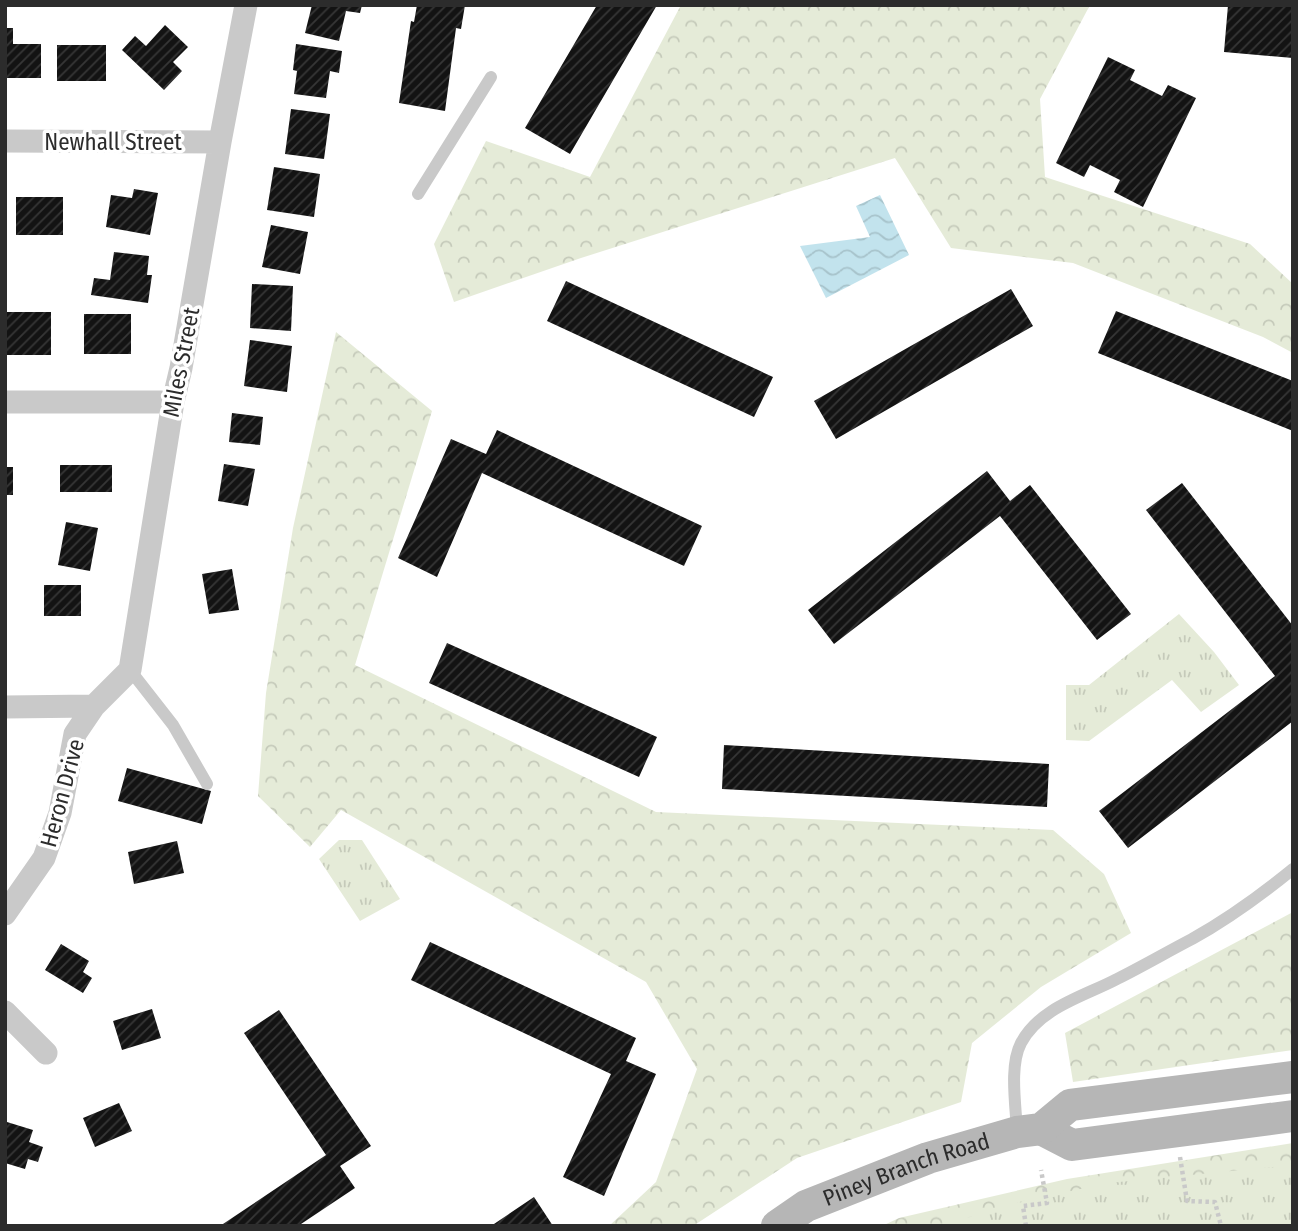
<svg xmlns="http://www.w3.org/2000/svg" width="1298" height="1231" viewBox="0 0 1298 1231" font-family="'Fira Sans Condensed',sans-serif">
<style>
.forest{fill:url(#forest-crowns)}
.park{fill:url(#park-tufts)}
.water{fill:url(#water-waves)}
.building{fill:url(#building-hatch)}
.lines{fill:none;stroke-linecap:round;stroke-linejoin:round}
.path{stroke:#c9c9c9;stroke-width:4.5;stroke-dasharray:3.5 3.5;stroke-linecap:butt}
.service{stroke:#c9c9c9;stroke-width:12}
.minor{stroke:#c9c9c9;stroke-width:23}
.secondary{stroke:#b6b6b6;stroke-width:32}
.labels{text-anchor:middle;stroke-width:7;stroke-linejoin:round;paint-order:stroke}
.street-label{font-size:23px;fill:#2c2c2c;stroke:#fff}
</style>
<defs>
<pattern id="forest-crowns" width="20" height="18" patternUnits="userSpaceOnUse" patternTransform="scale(1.75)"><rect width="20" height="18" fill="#e5ebd8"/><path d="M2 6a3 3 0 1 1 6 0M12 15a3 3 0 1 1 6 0" fill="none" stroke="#c5caba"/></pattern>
<pattern id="park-tufts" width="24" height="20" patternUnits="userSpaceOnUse" patternTransform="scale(1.75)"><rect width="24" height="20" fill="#e5ebd8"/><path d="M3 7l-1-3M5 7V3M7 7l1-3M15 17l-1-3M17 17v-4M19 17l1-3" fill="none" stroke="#c5caba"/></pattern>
<pattern id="water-waves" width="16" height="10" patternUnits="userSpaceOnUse" patternTransform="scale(1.75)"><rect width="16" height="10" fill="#c2e3ed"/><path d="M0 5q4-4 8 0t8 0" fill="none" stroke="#a7c3cb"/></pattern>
<pattern id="building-hatch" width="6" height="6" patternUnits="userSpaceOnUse" patternTransform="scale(1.75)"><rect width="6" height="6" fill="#131313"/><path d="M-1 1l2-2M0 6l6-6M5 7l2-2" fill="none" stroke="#363636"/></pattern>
</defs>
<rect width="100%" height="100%" fill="#fff"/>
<path class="forest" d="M681,5H1090L1040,99L1045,177L1250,244L1293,284V353L1263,337L1073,263L951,248L895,158L581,258L454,302L434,244L486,141L590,177Z
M336,332L432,411L355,665L656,812L1053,830L1104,874L1131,933L1041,987L972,1043L961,1102L797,1158L693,1226H609L656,1182L697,1069L646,982L341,810L310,847L258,796L266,693L293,528Z
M1293,912V1050L1073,1082L1065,1033Z
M1293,1143V1211L1224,1226H882L899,1218L1067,1179Z"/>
<path class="park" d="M1179,614L1214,652L1239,685L1201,712L1172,680L1089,741L1066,740V685H1089Z
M339,840H362L400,899L360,921L319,859Z
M1293,1165V1226H940L1023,1201L1109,1183Z"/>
<path class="water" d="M880,195L909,255L826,298L800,246L870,237L856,206Z"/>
<path class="building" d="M312,5H362L360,13L346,11L339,41L305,33Z
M417,5H465L461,29L456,28L445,111L399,103L411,21L414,22Z
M597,5H657L570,154L525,128Z
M1228,5H1293V58L1224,52Z
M165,25L188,47L173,62L182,71L164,90L122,50L135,36L146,46Z
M5,28H13V44H41V78H5Z
M296,44L342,51L339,73L330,71L326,98L294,94L297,71L293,70Z
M57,45H106V81H57Z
M1108,57L1135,70L1130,80L1162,96L1168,85L1196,98L1143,207L1114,192L1120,180L1090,165L1084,177L1056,163Z
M291,109L330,114L324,159L285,154Z
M274,167L320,174L314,217L267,210Z
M134,189L158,193L150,235L106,227L111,195L132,198Z
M16,197H63V235H16Z
M271,225L308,232L300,274L262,267Z
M114,252L149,256L147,275H152L148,303L91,295L94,278L110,280Z
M566,281L773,377L754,417L547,321Z
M252,284L293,286L291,331L250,328Z
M1011,289L1033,326L836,439L814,401Z
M1116,311L1293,381V431L1098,353Z
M5,312H51V355H5Z
M84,314H131V354H84Z
M250,340L292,346L287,392L244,386Z
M232,413L263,417L260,445L229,442Z
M497,430L702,526L684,566L482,473L437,577L398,558L451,439L486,454Z
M224,464L255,469L248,506L218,501Z
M60,465H112V492H60Z
M5,467H13V495H5Z
M987,471L1010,501L1030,485L1131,614L1097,640L1000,516L834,644L808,610Z
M1182,483L1293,626V721L1128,848L1099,811L1275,676L1146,510Z
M66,522L98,528L90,571L58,565Z
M232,569L239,610L209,614L202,574Z
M44,585H81V616H44Z
M447,643L657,737L639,777L429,683Z
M724,745L1049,764L1047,807L722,789Z
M127,768L211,791L202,824L118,801Z
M177,841L184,873L134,884L128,852Z
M430,942L636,1038L626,1061L656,1074L604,1196L563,1177L611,1074L411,980Z
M61,944L89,961L83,972L92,978L83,993L45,970Z
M152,1009L161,1038L122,1050L113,1021Z
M279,1010L371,1146L340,1166L355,1188L298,1226H224L223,1224L326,1155L244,1033Z
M119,1103L132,1131L95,1147L83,1118Z
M7,1122L33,1130L29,1142L43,1147L38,1162L28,1159L25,1169L5,1163V1129Z
M534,1197L553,1226H491Z"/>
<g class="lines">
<path class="path" d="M1180,1157L1187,1201L1215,1202L1221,1226
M1026,1226L1023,1206L1047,1203L1041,1170"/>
<path class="service" d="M418,194L491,77
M130,670L173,725L207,784
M1017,1132C1016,1106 1009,1066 1021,1043C1040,1007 1085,996 1117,979C1143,966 1167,952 1192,939C1228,919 1261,895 1293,869"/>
<path class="minor" d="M5,141L220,142
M5,402H173
M5,707L94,706
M5,914L44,858L60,813L75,734L94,706L130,670L173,402L181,368L220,142L246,5
M5,1012L46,1053"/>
<g class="secondary">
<path d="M1041,1129L1072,1145L1293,1116"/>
<path id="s1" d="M777,1226L806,1206L928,1158L1017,1132L1041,1129L1070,1105L1293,1077"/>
</g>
</g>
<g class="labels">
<g class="street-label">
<text x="113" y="150">Newhall Street</text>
<text transform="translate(181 362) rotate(-79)" y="8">Miles Street</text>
<text transform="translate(62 793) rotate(-75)" y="8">Heron Drive</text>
<text dy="8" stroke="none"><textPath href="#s1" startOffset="142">Piney Branch Road</textPath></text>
</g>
</g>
<rect width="1298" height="1231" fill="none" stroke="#2c2c2c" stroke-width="14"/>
</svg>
